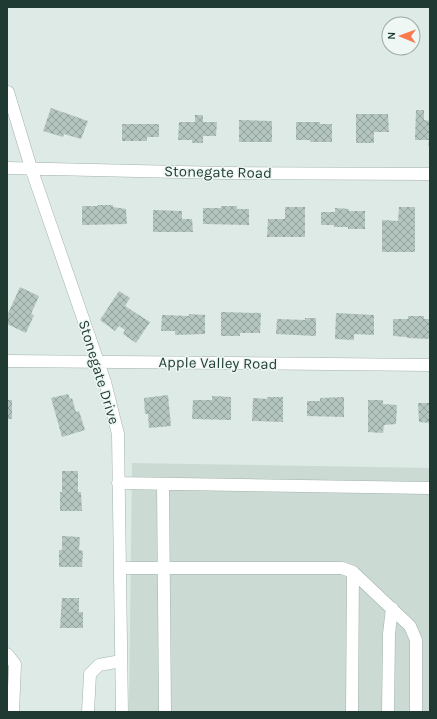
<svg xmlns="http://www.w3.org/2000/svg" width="437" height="719" viewBox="0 0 437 719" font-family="Karla,sans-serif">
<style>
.built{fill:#ccdad4}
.building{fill:url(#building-cross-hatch)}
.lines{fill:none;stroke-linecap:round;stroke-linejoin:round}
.minor-casing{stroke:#a1b2ac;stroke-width:13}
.minor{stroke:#fff;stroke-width:12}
.labels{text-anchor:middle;stroke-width:3;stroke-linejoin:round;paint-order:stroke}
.street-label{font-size:15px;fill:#1e3a33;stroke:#eef7f3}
</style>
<defs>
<pattern id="building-cross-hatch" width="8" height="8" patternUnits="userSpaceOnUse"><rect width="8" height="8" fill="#b3c5be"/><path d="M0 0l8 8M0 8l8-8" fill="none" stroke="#91a19b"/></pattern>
</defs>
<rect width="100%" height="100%" fill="#deeae5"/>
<path class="built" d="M132,463L430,468V712H129Z"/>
<path class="building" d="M51,108L88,121L81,139L64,134L63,137L43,131Z
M416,110H424V120L430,121V146H428L429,140H415Z
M356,114H388L389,132H374V143H356Z
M195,115H203V122H217L216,136H203V143H192V140H178L179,122H195Z
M239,120L272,121V142H239Z
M296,122H320V124H332V142H310V140H296Z
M122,124H159V137H147V141H122Z
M98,205H113V207L126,209L127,224L82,225V206H98Z
M221,206H237V209H249V225L203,224V208H221Z
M285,207H305V237H267L268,219H285Z
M399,207H415V252H382V220L398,221Z
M335,208L349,209V211H365V229H348V227H334V225H321V212H335Z
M153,210L182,211V219H192L193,232H153Z
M20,287L39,296L31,314L34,315L26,333L7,324V316Z
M119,291L130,298L125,306L150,322L136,343L123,334L125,330L119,326L115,331L100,320Z
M221,312L261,313L260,333H240V336H221Z
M336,313L374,315V335L354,334V340L335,339Z
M189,314L205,315V334L175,335V331H161L162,315L189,316Z
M408,316H424V319H430V339L407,338V337L393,336V319H408Z
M305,318H316V336L276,334L277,319L305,320Z
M68,394L70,399L72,398L76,412L79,411L85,430L62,437L51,398Z
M168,395L171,426L149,428L148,414H145L144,398Z
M212,396L231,397V420L192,419L193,400H212Z
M267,397H283V422L252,421L253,398L267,399Z
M344,397V417L307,416V401H320V398Z
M7,400H12V419H7Z
M368,400H383V404L397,405L396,424L384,425L383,433L368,432Z
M418,403H430V423L419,422Z
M62,471H78V492H81L82,511H60V492H62Z
M62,536L80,537L79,550L83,551L82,567H59V550H62Z
M62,598H79V612H83V628H60Z"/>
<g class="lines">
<defs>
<path id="minor" d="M8,92L31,168L105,382L118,434L122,712
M7,168L223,173L430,174
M7,361L430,365
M118,483L430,488
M163,484L165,712
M120,568H342L353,572L410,626L416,640V712
M7,654L15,664L13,712
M88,712L90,674L99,665L121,661
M352,712L353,572
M388,712L389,634L392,608"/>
</defs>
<use href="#minor" class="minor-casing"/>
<use href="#minor" class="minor"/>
</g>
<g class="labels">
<g class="street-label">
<text transform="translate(218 172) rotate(1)" y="5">Stonegate Road</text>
<text transform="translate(218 363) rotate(1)" y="5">Apple Valley Road</text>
<text transform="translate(99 372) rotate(73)" y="5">Stonegate Drive</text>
</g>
</g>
<rect width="437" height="719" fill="none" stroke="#1e3a33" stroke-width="16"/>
<g transform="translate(401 36) rotate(271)"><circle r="19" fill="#eef7f3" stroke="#9baba6"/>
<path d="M0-3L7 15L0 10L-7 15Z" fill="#f97a4d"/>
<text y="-6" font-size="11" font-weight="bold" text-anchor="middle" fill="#1e3a33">N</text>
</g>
</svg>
